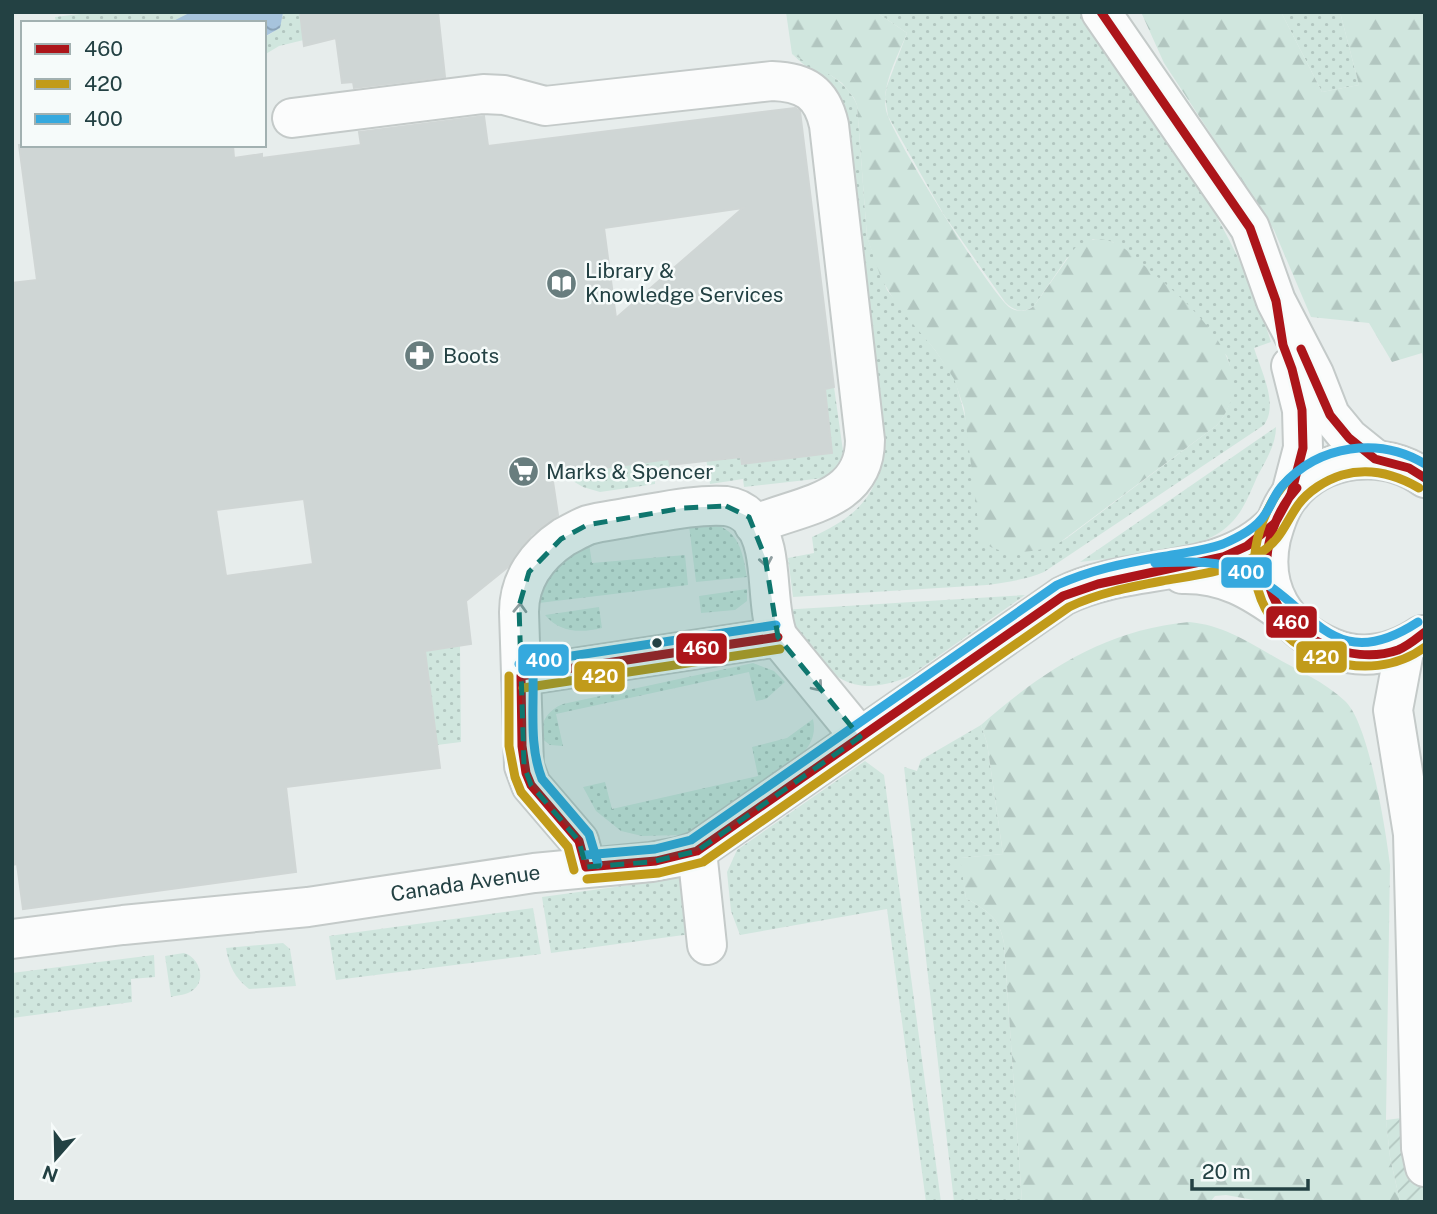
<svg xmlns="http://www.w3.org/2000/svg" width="1437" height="1214" viewBox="0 0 1437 1214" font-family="'Public Sans',sans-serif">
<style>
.grass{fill:url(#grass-dots)}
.forest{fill:url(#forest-firs)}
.garden{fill:url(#garden-furrows)}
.water{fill:url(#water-waves)}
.building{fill:#cfd6d5;stroke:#d0d6d5;stroke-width:2;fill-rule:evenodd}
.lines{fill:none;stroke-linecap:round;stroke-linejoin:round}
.minor-casing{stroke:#c4cac9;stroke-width:42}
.minor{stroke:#fbfcfc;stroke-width:38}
.bus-1-casing{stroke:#f6fbfa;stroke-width:14}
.bus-2-casing{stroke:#f6fbfa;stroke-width:14}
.bus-3-casing{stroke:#f6fbfa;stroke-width:14}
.bus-1{stroke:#ac151a;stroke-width:9}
.bus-2{stroke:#c19b1a;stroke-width:9}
.bus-3{stroke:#35a9de;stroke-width:9}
.oneway{stroke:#8f9ea0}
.marked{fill:#0f766e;fill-opacity:0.2;stroke:#0f766e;stroke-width:5;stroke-dasharray:14 9;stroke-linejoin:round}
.bus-dot{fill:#234143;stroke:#f6fbfa;stroke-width:2.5}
.labels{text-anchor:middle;stroke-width:5;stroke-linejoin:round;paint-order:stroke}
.poi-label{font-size:21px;fill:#234143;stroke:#f6fbfa;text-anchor:start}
.street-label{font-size:21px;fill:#234143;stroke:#f6fbfa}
.line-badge{stroke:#f6fbfa;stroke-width:2.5}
.badge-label{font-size:19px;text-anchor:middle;font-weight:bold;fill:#fff}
</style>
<defs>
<pattern id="grass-dots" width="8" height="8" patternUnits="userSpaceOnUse" patternTransform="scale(1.75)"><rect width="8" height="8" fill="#d0e6de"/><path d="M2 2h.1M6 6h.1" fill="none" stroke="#b2c6c0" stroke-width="1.8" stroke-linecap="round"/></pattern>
<pattern id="forest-firs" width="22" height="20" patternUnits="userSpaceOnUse" patternTransform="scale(1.75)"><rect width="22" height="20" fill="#d0e6de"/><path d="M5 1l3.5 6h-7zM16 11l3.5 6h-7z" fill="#b2c6c0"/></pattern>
<pattern id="garden-furrows" width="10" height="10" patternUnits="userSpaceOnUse" patternTransform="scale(1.75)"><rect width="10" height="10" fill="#d0e6de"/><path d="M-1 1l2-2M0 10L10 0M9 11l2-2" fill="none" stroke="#b2c6c0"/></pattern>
<pattern id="water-waves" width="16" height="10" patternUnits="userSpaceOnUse" patternTransform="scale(1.75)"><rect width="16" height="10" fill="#a7c4dd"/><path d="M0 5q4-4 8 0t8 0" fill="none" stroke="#88a1b5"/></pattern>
</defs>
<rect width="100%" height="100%" fill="#e7edec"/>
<path class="grass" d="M96,12H191L169,23H56L55,17Z
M283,12H309L316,37L279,46L264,55V37C276,32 282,26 283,12Z
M876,12H1080C1153,116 1234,219 1271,342L1254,348C1261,371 1279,404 1264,425L1044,572C1025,580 1007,582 987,585L793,597L788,558L814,553L812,537C845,522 872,504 880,467L822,81L792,54C816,67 846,78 857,105L867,237L887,290L935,350L955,379L1000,550C1025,551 1045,552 1067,538L1217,425C1235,405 1235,381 1227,356L1113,242L1093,239L1067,258L1034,306C1023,314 1014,311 1005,302L944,215L888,116L885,97L887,86L907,33Z
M1281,12H1340L1359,85L1322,92Z
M834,387L843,451C842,464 835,471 824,478L744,487L743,479L710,484L702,432L733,400L742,464L832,453L825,389Z
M1276,427C1276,445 1265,462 1257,477C1250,493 1243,512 1230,524C1200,555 1122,556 1080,562Z
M666,435L671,472L655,473V484L600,492L583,487L561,474L634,464Z
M717,525C741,534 743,556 747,577L696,582L689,526Z
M588,537L592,563L685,555L688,585L539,603L538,583Z
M747,589V601L735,610L701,613L699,596Z
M1025,595L910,676C837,707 820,660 781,610Z
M599,607L602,628C581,633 560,633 545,615Z
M460,646L461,742L437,745L425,651Z
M753,663L774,671L785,682L766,699L756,701L749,672L556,714L563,746L550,745L541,738C540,722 548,710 563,704Z
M813,719C816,733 812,743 803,753L695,830L680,835L642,836L621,831L596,811L583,787L605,782L612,809L758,776L752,747L787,738Z
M981,725L987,743L1003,854L961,858L966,898C988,912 999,916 1004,943L1022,1202H954L904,767L917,771L921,760Z
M865,761L884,775L941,1202H926L887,909L740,935L731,911L727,872L737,850Z
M688,877L691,934L551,953L542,897Z
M533,908L541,954L336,980L329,936Z
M283,943L290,949L296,986L249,989C235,978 229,966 226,948Z
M184,953C199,957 207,980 193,990C187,995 178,995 171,997L165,956Z
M154,955L155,977L131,979L132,1002L12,1018V973Z"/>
<path class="forest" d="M786,12H876L907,33C898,56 881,85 886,110C891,135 990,292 1009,307C1018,313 1026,312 1034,306L1075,248C1094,233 1114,239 1130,253C1172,291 1272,361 1217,425L1055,546C1033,552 996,559 980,538L964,408L954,379L935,350L897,305L881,278L867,237L857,105L854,98L842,83L832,76L792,54Z
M1141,12H1281L1322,92L1359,85L1340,12H1425V375L1422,353L1392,362L1369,323L1311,317L1274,230L1164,63Z
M1189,622C1222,625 1245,640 1273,656C1297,670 1325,682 1345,701C1369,723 1386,831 1390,865L1386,1119L1390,1157L1400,1202H1265L1226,1195L1215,1196L1210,1202H1022L1004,943C999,916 988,912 966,898L960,858L1003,854L987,743L981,725C1043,671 1104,630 1189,622Z"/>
<path class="garden" d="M1425,1115V1202H1400L1390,1157L1386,1120Z"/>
<path class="water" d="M191,12H283V13L280,28L264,37V23H169Z"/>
<path class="building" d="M300,12H438L445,77L354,88L353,82L342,83L336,38L304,46Z
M795,108L800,111L834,387L825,389L832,453L742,464L741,457L670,465L669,459L552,475L558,515L531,535L508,567L466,601L471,644L425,651L440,768L286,787L296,872L23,909L17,864L12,865V283L37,280L19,145H233L234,158L262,154V158L361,145L359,132L484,116L488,146ZM743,208L616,318L604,228ZM304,499L313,564L226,576L216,510Z"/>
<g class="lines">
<defs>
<g id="minor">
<path d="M1101,12L1250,228L1276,301L1314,374L1330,415L1349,438L1375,459"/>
<path d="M292,118L483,94L504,95L545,106L772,81C805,82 822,93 829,125L865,440C865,503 799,505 754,525"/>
<path d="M1291,494L1303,448L1302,410L1291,366"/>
<path d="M1182,574C1224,573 1252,590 1285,614"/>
<path d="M1422,635C1394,654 1364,661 1332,648C1284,628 1260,589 1271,538C1275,523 1280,507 1290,495C1322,455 1384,448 1425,478"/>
<path d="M1405,646L1393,710L1413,834L1421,1148L1425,1167"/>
<path d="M521,676L778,637"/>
<path d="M697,851L707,945"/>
<path d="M586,867L579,841L531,785L524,766L519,612C519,580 537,555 564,537C572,533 580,528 588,525C602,521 616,520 630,517C661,512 695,504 726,506C735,507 744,512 750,518C776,547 764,602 778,637L860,737"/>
<path id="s1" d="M12,939L123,925L308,907L534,873L651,862L679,857L697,851L1063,596C1130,562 1221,581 1275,523"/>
</g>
</defs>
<use href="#minor" class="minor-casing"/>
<use href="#minor" class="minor"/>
<defs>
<path id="bus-1" d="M1301,349L1330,415L1349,438L1375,459L1409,468L1425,478
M1297,488C1274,513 1260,555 1270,588C1285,637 1350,667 1398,650C1408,646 1416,639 1425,632
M521,676L778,637
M521,676L522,746L526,773L531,785L579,841L586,867
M586,867L656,861L697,851L1063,596L1098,584L1223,557L1247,546L1275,523L1291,494L1303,448L1302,410L1292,369L1283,345L1276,301L1250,228L1101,12"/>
<path id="bus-2" d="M1288,480C1263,507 1247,553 1258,590C1277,658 1369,689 1425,647
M509,676V746L515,777L521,792L568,847L574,870
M523,688L780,649
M587,879L659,873L703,862L1069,607C1098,593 1130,587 1162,581C1196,575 1229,572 1259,554C1282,539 1284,525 1298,505C1308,491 1326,480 1342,475C1370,467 1395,474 1419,488"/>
<path id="bus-3" d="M1155,563C1185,562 1216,559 1245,572C1313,603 1331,679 1418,622
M519,664L776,625
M533,676C534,710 529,746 542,779L589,834L598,864
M585,855L655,849L691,840L1057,585C1090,570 1125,563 1160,557C1182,553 1203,551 1223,544C1239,537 1257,528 1266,513C1272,504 1275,493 1283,485C1319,445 1379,436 1425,464"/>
</defs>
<use href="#bus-1" class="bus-1-casing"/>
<use href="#bus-2" class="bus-2-casing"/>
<use href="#bus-3" class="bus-3-casing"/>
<use href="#bus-1" class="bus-1"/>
<use href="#bus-2" class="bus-2"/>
<use href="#bus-3" class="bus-3"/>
</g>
<defs><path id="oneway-chevron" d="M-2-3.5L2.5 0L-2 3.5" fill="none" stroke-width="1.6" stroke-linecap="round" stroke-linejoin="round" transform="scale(1.75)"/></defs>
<g class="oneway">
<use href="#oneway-chevron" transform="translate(766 562) rotate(80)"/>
<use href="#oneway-chevron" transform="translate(520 608) rotate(-88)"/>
<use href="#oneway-chevron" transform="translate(818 687) rotate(50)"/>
</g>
<path class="marked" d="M726,506L749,517L765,557L778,637L860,737L697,851L651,862L586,867L579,841L531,785L524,766L519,606L529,572L561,539L587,525L683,508Z"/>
<defs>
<symbol id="library-disc" viewBox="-11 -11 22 22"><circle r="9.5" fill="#687d7e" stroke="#f6fbfa"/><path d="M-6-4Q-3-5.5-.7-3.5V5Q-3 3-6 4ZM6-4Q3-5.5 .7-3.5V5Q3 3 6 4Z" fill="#fff"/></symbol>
<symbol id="pharmacy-disc" viewBox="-11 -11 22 22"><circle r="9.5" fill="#687d7e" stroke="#f6fbfa"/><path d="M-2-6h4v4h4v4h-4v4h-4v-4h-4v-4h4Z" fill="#fff"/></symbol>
<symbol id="supermarket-disc" viewBox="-11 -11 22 22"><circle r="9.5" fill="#687d7e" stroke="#f6fbfa"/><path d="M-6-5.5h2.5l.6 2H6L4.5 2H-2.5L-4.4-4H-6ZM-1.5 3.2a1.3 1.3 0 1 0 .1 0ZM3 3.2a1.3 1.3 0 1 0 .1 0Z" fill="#fff"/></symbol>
</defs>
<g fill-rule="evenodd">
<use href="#library-disc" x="544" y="266" width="35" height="35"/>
<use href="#pharmacy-disc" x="402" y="338" width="35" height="35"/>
<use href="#supermarket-disc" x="506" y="454" width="35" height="35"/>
</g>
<circle class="bus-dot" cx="657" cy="643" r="6"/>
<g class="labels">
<g class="poi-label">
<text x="585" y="278">Library &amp;<tspan x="585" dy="24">Knowledge Services</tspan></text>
<text x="443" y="363">Boots</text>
<text x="546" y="479">Marks &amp; Spencer</text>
</g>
<g class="street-label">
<text dy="7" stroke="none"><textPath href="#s1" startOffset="457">Canada Avenue</textPath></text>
</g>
</g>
<g class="line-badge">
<rect x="1220" y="556" width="53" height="33" rx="7" fill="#35a9de"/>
<rect x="1265" y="605" width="53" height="34" rx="7" fill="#ac151a"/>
<rect x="675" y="632" width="53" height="33" rx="7" fill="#ac151a"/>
<rect x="1295" y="640" width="53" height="34" rx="7" fill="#c19b1a"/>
<rect x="517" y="643" width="53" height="34" rx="7" fill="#35a9de"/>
<rect x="573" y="660" width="53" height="33" rx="7" fill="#c19b1a"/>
</g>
<g class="badge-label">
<text x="1246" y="579">400</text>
<text x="1291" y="629">460</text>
<text x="701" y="655">460</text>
<text x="1321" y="664">420</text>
<text x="544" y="667">400</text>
<text x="600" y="683">420</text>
</g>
<rect width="1437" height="1214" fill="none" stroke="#234143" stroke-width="28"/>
<rect x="21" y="21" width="245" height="126" fill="#f6fbfa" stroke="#a2b1b1" stroke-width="2"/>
<rect x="35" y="44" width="35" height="10" fill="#ac151a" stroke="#a2b1b1" stroke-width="2"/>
<text x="84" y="56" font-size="21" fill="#234143">460</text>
<rect x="35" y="79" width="35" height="10" fill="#c19b1a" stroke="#a2b1b1" stroke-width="2"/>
<text x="84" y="91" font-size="21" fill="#234143">420</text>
<rect x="35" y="114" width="35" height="10" fill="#35a9de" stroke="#a2b1b1" stroke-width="2"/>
<text x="84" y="126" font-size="21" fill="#234143">400</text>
<g transform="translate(56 1158) rotate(200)" stroke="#f6fbfa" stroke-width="5" paint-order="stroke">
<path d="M0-5L12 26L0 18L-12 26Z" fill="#234143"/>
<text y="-10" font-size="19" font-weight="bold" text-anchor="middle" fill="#234143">N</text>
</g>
<path d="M1192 1179v10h116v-10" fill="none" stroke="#234143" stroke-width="3.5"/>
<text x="1202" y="1179" font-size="21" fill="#234143" stroke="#f6fbfa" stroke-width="5" paint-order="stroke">20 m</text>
</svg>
